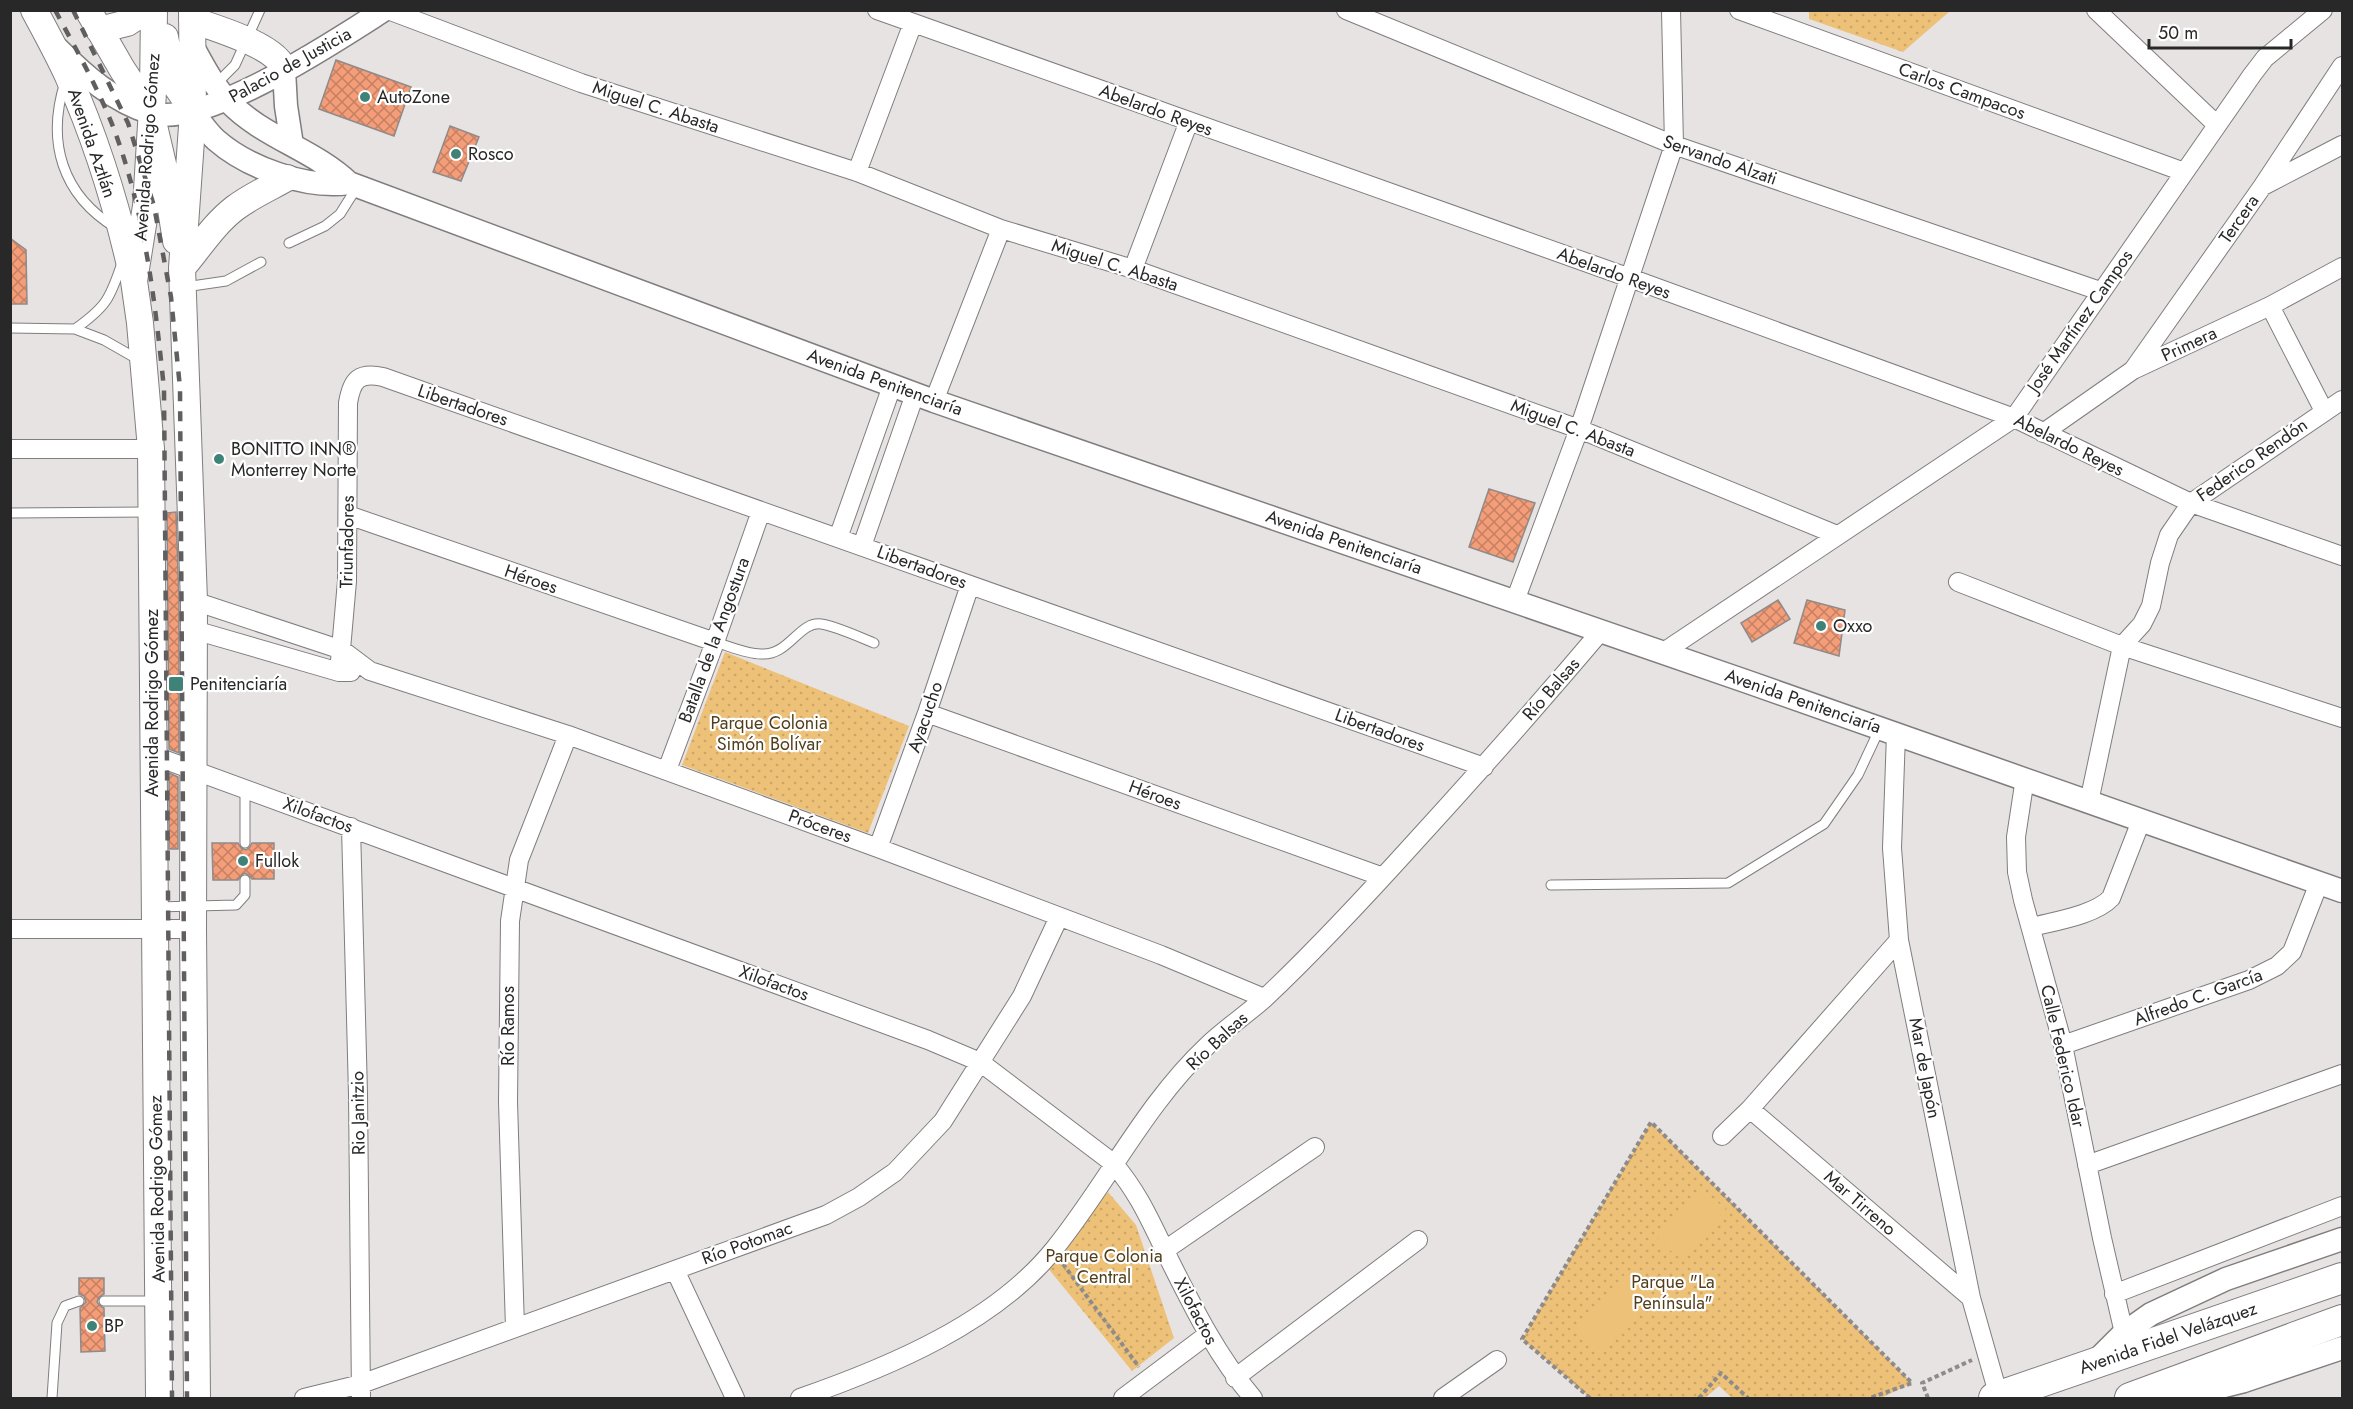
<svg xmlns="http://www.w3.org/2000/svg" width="2353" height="1409" viewBox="0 0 2353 1409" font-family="Jost,sans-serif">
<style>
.park{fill:url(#park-dots)}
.pitch{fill:#eec178}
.building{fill:url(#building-cross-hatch);stroke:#8e8b8a;stroke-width:1.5}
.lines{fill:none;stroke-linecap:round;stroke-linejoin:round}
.service-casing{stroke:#817d7e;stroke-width:11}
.minor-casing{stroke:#817d7e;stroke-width:20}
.tertiary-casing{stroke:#817d7e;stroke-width:25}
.secondary-casing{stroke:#817d7e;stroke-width:28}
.trunk-casing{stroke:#817d7e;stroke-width:32}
.path{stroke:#8e8b8b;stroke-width:4;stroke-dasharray:4.5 3;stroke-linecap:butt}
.service{stroke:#fff;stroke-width:9}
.minor{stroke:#fff;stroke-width:18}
.tertiary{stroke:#fff;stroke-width:22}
.secondary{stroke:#fff;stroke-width:26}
.trunk{stroke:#fff;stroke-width:30}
.rail{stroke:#605e5e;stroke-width:4.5;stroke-dasharray:10 10;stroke-linecap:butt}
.poi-dot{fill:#3f8378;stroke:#fff;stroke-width:2}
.labels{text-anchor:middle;stroke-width:4.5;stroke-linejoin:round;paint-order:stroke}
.street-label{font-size:18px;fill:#292828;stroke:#fff}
.poi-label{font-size:18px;fill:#292828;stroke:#fff;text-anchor:start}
.park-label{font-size:18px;fill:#523e1b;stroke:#fff}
</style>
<defs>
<pattern id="park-dots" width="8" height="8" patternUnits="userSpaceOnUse" patternTransform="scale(1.5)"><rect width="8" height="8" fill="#eec178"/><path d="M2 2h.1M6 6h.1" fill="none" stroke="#cca668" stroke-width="1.8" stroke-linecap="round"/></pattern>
<pattern id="building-cross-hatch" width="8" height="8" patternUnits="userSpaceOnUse" patternTransform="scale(1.5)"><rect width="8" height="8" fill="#f39d79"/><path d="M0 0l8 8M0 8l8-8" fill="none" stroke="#c58063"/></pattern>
</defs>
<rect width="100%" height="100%" fill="#e7e3e3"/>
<path class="park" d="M1809,11V10L1950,11L1903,52L1809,19Z
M725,652L909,726L868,833L682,765Z
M1651,1122L1912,1383L1881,1398H1732L1719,1386L1705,1398H1590L1522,1339Z
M1108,1192L1136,1225L1174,1338L1132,1371L1047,1267Z"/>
<path class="pitch" d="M1701,1189L1726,1209L1681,1259L1657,1240Z
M1625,1274L1651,1295L1603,1352L1576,1331Z"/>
<path class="building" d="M336,60L411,87L394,136L319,109Z
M450,126L479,137L461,181L433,172Z
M10,238L26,250L27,304H10Z
M1489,489L1535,503L1513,562L1469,547Z
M176,512L179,601V753L169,749L167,513Z
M1778,600L1790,619L1752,642L1741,623Z
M1807,600L1845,610L1839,656L1794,643Z
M169,773L178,777V849H169Z
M212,843H238L241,848L246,850L250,847L252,843H274V879H252L249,875L244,873L238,880H213Z
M79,1278H104V1294L99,1297L97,1302L100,1306L104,1308L105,1351L81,1352L80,1308L86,1302L84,1296L79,1294Z"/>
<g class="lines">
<defs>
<path id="service" d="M65,82C46,142 62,195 116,228
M216,84L235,65L260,10
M289,243L325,226L340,214L357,187
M185,287L226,281L261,262
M10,328L75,329L104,340L139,360
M75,329C106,307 110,299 122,263
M10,513L149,512
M715,642C729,646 746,654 761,654C789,656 799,621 821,624C836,626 859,637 874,643
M245,788V843
M1551,885L1728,883L1824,824L1858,775L1880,728
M156,907L236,905L245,895V880
M104,1301H156
M52,1398L57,1323L65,1306L79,1301"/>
<path id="minor" d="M388,10L581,83L857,172L1001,229L1133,269L1579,429L1837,535
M877,10L1630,278L2014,418L2191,503L2342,556
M1346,10L1674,145L2100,291
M1739,10L2184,172
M2096,10L2217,125
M857,172L913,23
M2263,186L2342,145
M1133,269L1189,121
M2270,306L2324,411
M2133,370L2262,187L2342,66
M934,401L1001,229
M2043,433L2133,370L2270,306L2342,267
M10,449H151
M348,515L715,642
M838,538L892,386
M862,546L915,394
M1958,582L2122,646L2342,718
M194,601L342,650L370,671L568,735L878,848L1161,955L1264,998
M1515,601L1579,429L1674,145L1671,10
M194,630L339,672H351
M1662,653L2014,418L2252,75L2265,58L2323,10
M339,672L347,581L348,403C352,379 359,372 383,377L1484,767
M927,713L1383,877
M1896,734L1892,848L1899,940L1971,1298L1999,1397
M152,755L928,1040L980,1062L1113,1163C1138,1192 1150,1220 1166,1253C1192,1305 1216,1355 1253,1398
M667,770L715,642L761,511
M2025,778L2016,837L2017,872L2023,900L2063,1045L2102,1238L2124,1333
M2089,802L2122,646L2142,624L2151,606L2160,563L2169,535L2191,503L2342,400
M351,827L358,1094L361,1398
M878,848L927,713L970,585
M2032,927C2055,921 2095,915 2111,898L2141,821
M10,929H193
M2063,1045L2249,980L2277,966L2292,952L2319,883
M1750,1109L1971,1298
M1722,1136L1750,1109L1899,940
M2087,1165L2342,1074
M1165,1250L1315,1147
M675,1270L735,1398
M2114,1294L2342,1206
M515,1328L508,1102L510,921L519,860L568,735
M1235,1378L1418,1240
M304,1398L361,1384L826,1215L859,1197L895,1172L943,1121L1022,996L1059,917
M800,1398C889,1367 995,1323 1055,1248C1108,1182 1146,1103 1208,1045C1226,1028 1247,1014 1265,998C1317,949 1366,896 1414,843C1478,773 1540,703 1601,631
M1123,1398L1207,1335
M1443,1398L1497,1360"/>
<path id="tertiary" d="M193,47C203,65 213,85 228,101C262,137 313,149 349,183L934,401L1748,682L2342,891
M58,49C85,76 113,101 151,113C204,129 337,40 384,10
M284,70L286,106L292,145
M193,112C200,121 207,132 216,140C248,168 307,189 349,183
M2097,1360L2124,1333L2151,1314L2226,1279L2342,1239
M2158,1395L2212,1389L2244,1381L2342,1348"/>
<path id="secondary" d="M34,10C46,32 58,54 68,76C96,139 117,207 132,274
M88,10L122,69L151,113L166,177L176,241
M154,10L153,92L146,206L134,281L140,323L151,449L159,1398
M192,10L193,112L182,268L194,601L193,929L197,1398
M192,20C215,28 278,46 284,70
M99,30L127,23L147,10
M165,37L174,83L193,111
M182,268C199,248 214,224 235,208C251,196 269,188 287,178"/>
<path id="trunk" d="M1994,1398L2342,1278
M2130,1398L2342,1320"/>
</defs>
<use href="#service" class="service-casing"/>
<use href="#minor" class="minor-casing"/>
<use href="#tertiary" class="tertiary-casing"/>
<use href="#secondary" class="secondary-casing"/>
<use href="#trunk" class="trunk-casing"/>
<path class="path" d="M1063,1264L1139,1367
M1590,1398L1522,1339L1651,1122L1912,1383L1870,1398
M1699,1398L1721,1373L1748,1398
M1928,1398L1922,1383L1972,1360"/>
<use href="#service" class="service"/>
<use href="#minor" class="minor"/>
<use href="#tertiary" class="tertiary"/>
<use href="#secondary" class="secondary"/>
<use href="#trunk" class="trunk"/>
<path class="rail" d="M55,10C76,49 98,88 114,129C145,213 155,301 164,389L172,1398
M73,10L128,123L154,206L171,297L180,388L187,1398"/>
</g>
<g class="poi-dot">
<circle cx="365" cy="97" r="6"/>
<circle cx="456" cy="154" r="6"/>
<circle cx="219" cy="459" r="6"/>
<circle cx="1821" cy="626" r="6"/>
<rect x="168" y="676" width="16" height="16" rx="3"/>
<circle cx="243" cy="861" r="6"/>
<circle cx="92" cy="1326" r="6"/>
</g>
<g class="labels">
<g class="street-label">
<text transform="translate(290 65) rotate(-29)" y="6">Palacio de Justicia</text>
<text transform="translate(1962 91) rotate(20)" y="6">Carlos Campacos</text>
<text transform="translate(656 107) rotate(18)" y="6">Miguel C. Abasta</text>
<text transform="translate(1156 110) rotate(20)" y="6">Abelardo Reyes</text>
<text transform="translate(92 143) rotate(71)" y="6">Avenida Aztlán</text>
<text transform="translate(147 147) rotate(-86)" y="6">Avenida Rodrigo Gómez</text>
<text transform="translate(1720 160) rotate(19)" y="6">Servando Alzati</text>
<text transform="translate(2239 219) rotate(-55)" y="6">Tercera</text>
<text transform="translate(1115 265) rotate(18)" y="6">Miguel C. Abasta</text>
<text transform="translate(1614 273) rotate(20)" y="6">Abelardo Reyes</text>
<text transform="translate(2080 321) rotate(-55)" y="6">José Martínez Campos</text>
<text transform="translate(2189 344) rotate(-25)" y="6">Primera</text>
<text transform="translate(885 382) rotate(20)" y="6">Avenida Penitenciaría</text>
<text transform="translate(463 405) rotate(19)" y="6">Libertadores</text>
<text transform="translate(1573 428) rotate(21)" y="6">Miguel C. Abasta</text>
<text transform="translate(2069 445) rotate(26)" y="6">Abelardo Reyes</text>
<text transform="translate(2252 460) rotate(-35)" y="6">Federico Rendón</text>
<text transform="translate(347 542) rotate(-89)" y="6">Triunfadores</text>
<text transform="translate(1344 542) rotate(19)" y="6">Avenida Penitenciaría</text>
<text transform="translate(922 567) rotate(20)" y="6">Libertadores</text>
<text transform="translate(531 579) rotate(19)" y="6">Héroes</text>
<text transform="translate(714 640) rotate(-70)" y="6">Batalla de la Angostura</text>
<text transform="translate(1551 689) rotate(-49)" y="6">Río Balsas</text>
<text transform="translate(1803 701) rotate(19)" y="6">Avenida Penitenciaría</text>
<text transform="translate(152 703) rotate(-90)" y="6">Avenida Rodrigo Gómez</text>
<text transform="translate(925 717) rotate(-71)" y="6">Ayacucho</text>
<text transform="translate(1380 730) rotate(20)" y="6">Libertadores</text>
<text transform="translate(1155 795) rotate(20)" y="6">Héroes</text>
<text transform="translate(318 815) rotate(20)" y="6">Xilofactos</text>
<text transform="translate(820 826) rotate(20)" y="6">Próceres</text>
<text transform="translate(774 983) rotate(20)" y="6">Xilofactos</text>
<text transform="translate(2198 997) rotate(-20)" y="6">Alfredo C. García</text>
<text transform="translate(508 1026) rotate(-90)" y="6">Río Ramos</text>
<text transform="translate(1217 1041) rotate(-43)" y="6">Río Balsas</text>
<text transform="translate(2063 1056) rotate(77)" y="6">Calle Federico Idar</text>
<text transform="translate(1925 1068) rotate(79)" y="6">Mar de Japón</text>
<text transform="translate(358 1113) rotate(-91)" y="6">Rio Janitzio</text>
<text transform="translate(157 1189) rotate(-91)" y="6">Avenida Rodrigo Gómez</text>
<text transform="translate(1860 1203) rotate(41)" y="6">Mar Tirreno</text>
<text transform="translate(747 1243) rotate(-20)" y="6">Río Potomac</text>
<text transform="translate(1196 1311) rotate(62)" y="6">Xilofactos</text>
<text transform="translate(2168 1338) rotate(-19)" y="6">Avenida Fidel Velázquez</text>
</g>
<g class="poi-label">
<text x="377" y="103">AutoZone</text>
<text x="468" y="160">Rosco</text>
<text x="231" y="455">BONITTO INN®<tspan x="231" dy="21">Monterrey Norte</tspan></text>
<text x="1833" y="632">Oxxo</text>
<text x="190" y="690">Penitenciaría</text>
<text x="255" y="867">Fullok</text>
<text x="104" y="1332">BP</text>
</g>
<g class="park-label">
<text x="769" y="729">Parque Colonia<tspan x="769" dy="21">Simón Bolívar</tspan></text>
<text x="1104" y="1262">Parque Colonia<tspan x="1104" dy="21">Central</tspan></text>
<text x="1673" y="1288">Parque "La<tspan x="1673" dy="21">Península"</tspan></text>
</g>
</g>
<rect width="2353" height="1409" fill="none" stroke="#292828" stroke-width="24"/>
<path d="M2149 39v9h142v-9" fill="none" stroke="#292828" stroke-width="3"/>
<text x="2158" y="39" font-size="18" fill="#292828" stroke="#ffffff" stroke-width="4.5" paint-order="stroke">50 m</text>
</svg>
